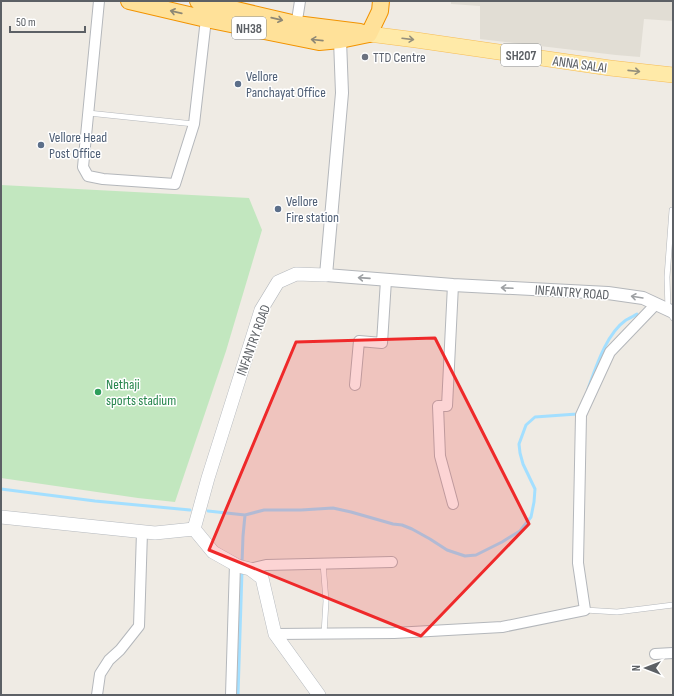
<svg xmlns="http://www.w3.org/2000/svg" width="674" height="696" viewBox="0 0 674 696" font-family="'Sofia Sans Condensed',sans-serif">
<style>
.education{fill:#e1ddd4}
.green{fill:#c2e7bf}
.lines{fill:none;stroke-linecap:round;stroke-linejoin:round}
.stream{stroke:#a3dfff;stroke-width:3}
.service-casing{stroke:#b4b7bb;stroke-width:6}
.minor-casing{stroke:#b4b7bb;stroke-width:12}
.tertiary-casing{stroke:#b4b7bb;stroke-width:14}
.secondary-casing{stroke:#b5b9be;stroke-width:14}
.primary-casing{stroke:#f6bc55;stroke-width:16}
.trunk-casing{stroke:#f29300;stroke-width:18}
.service{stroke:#fff;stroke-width:5}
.minor{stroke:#fff;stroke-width:10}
.tertiary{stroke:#fff;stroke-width:12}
.secondary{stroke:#fff;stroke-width:13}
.primary{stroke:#ffeaa8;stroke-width:15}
.trunk{stroke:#ffe199;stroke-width:16}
.oneway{stroke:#8d8775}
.oneway2{stroke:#95907c}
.oneway3{stroke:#9da0a3}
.marked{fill:#ef292a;fill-opacity:0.2;stroke:#ef292a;stroke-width:3;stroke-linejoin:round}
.worship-dot{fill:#6b7280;stroke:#fff;stroke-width:1.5}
.service-dot{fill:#5c6f8a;stroke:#fff;stroke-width:1.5}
.leisure-dot{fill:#2e9e5b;stroke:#fff;stroke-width:1.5}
.labels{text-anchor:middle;stroke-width:3;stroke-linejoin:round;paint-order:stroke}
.shield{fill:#fff;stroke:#8d9093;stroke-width:1}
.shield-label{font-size:13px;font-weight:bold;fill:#5c6065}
.worship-label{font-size:14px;fill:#5b616d;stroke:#fff;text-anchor:start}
.street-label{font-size:14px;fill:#5c6065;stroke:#fff}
.service-label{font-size:14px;fill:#4e5e75;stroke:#fff;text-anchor:start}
.leisure-label{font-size:14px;fill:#27864d;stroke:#fff;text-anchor:start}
</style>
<rect width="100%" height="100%" fill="#efebe4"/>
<path class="education" d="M451,1H673V21L644,19L640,57L616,55L480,39V6L451,4Z"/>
<path class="green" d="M1,185L249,198L262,230L226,351L175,502L138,498L1,478Z"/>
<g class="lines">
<path class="stream" d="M588,389C596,367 606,334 626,320C630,318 634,316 637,314
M1,489L95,501L190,510
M208,511L245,515
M242,563L243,536L245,515L264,510H301L333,508L351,512L393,524L402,525L412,529L430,539L447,550L465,556L476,555L502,542L520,531L531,517L534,502L535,489L523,464L520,453L519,444L526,425L535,417L577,414L578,412
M238,695L242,571"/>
<defs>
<path id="service" d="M88,113L194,124
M672,210L667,277L668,310L673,318
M323,563L326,601L324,634
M585,610L617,612L673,605"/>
<path id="minor" d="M99,1L83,167L88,176L103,179L175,184L194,124L206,19
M296,24L298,14L300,1
M453,285L447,406H438L440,456L453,504
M355,385L359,341L382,343L386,280
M250,569L266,565L392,562
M275,634L394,633L502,627L585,610L578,563L581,415L610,352L656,304
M655,654L673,653
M97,695L100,674L109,660L120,650L139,626L142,532
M231,695L235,564"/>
<path id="tertiary" d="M340,40L342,93L326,275L453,285L608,293L643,298L673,312"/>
<path id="secondary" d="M1,517L155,533L194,529L208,478L261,310L278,282L296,274L326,275
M194,529L213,552L238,566L250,569L262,578L275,634L319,695"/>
<path id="primary" d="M369,34L416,40L610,68L673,75"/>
<path id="trunk" d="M129,1L206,19L319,42L340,40L369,34
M198,1L296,24L360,32
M369,34L380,11L381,1"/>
</defs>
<use href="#service" class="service-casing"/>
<use href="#minor" class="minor-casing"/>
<use href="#tertiary" class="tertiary-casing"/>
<use href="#secondary" class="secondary-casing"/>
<use href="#primary" class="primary-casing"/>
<use href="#trunk" class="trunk-casing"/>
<use href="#service" class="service"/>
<use href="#minor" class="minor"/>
<use href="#tertiary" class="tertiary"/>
<use href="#secondary" class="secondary"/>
<use href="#primary" class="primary"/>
<use href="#trunk" class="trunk"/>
</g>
<defs><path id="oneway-shaft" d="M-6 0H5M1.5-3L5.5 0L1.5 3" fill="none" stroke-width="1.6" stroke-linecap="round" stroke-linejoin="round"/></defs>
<g class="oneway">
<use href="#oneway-shaft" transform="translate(176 12) rotate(-167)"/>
<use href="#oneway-shaft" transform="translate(277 19) rotate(13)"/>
<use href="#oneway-shaft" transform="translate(317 40) rotate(-174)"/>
</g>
<g class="oneway2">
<use href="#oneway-shaft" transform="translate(408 39) rotate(7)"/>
<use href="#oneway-shaft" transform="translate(634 71) rotate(6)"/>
</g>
<g class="oneway3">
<use href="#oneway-shaft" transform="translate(364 278) rotate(-176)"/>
<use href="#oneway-shaft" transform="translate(507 288) rotate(-177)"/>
<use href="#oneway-shaft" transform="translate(637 297) rotate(-171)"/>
</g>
<path class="marked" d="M435,338L529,524L421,636L209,550L296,342Z"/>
<circle class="worship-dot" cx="365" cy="57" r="4"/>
<g class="service-dot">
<circle cx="238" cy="84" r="4"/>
<circle cx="41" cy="145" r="4"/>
<circle cx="278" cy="209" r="4"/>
</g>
<circle class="leisure-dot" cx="98" cy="392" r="4"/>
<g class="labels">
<g class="shield">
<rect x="232" y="17" width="34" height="22" rx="3"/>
<rect x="501" y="44" width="40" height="22" rx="3"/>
</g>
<g class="shield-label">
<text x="249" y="33">NH38</text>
<text x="521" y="60">SH207</text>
</g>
<g class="worship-label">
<text x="373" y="62">TTD Centre</text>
</g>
<g class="street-label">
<text transform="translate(580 64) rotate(8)" y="5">ANNA SALAI</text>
<text transform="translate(572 292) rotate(4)" y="5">INFANTRY ROAD</text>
<text transform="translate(253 340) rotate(-70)" y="5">INFANTRY ROAD</text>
</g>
<g class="service-label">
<text x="246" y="81">Vellore<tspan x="246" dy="16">Panchayat Office</tspan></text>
<text x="49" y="142">Vellore Head<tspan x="49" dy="16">Post Office</tspan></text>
<text x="286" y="206">Vellore<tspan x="286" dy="16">Fire station</tspan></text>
</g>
<g class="leisure-label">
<text x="106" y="389">Nethaji<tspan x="106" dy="16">sports stadium</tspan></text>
</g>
</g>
<rect width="674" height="696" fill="none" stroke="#5c6065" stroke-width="4"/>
<g transform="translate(646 668) rotate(270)" stroke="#ffffff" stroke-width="3" paint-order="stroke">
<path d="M0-3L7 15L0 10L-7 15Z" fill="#5c6065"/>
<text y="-6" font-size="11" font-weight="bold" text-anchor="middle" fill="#5c6065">N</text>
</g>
<path d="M10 26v6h75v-6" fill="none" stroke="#5c6065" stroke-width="2"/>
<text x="16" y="26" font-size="12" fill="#5c6065" stroke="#ffffff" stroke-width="3" paint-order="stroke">50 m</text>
</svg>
